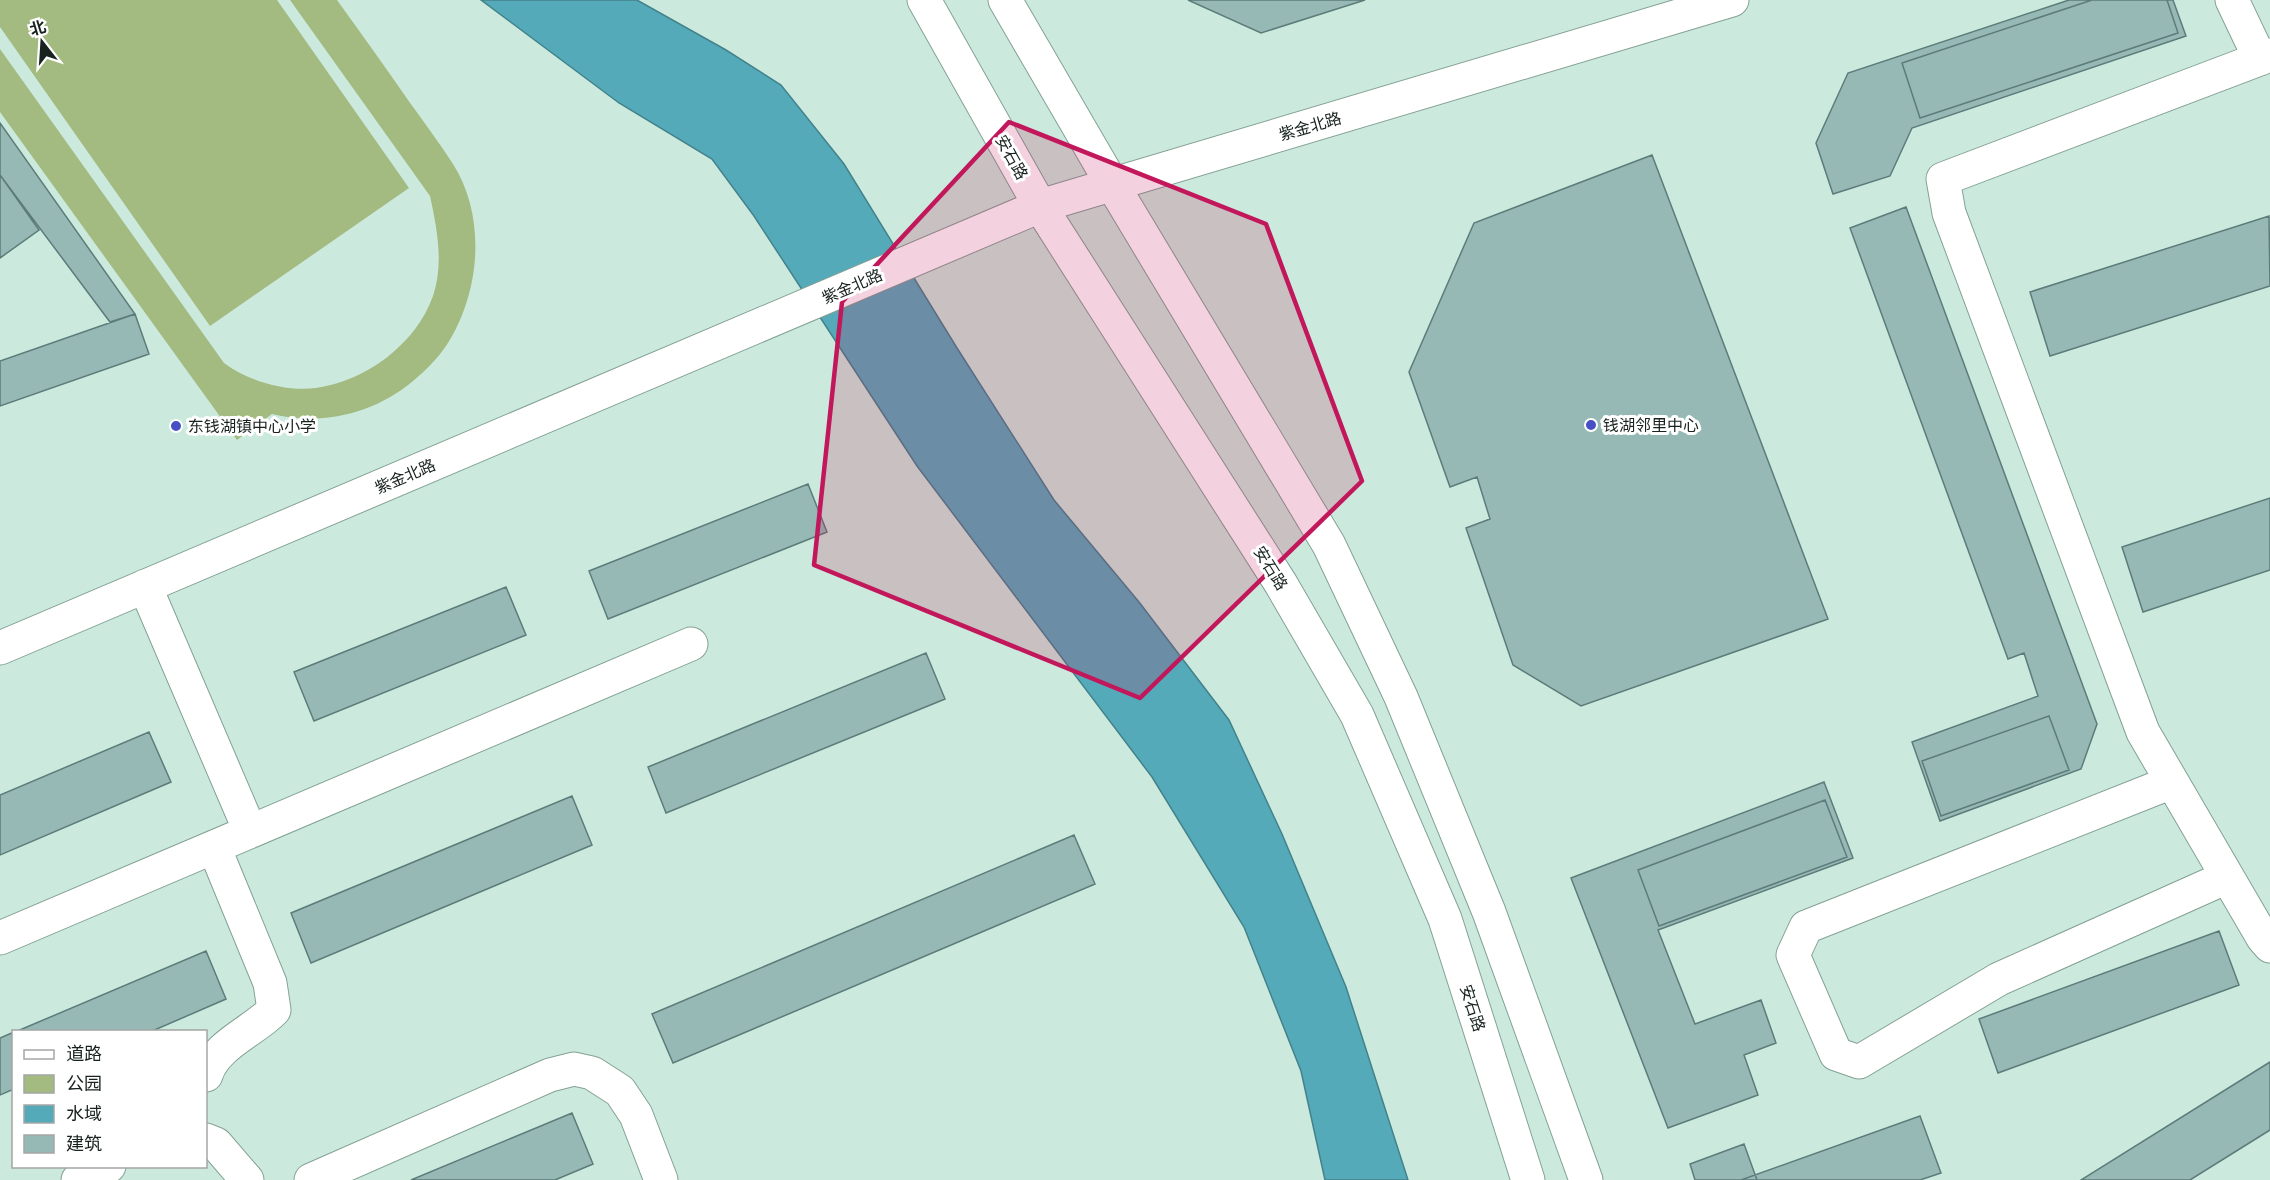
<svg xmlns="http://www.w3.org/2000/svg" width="2270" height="1180" viewBox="0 0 2270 1180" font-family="Raleway,'Noto Sans SC',sans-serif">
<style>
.green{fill:#a3ba81}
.water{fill:#55aab9;stroke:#43828b;stroke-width:1.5}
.building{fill:#97b9b6;stroke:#5c7c7a;stroke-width:1.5}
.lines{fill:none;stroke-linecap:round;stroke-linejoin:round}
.minor-casing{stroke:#84a195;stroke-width:35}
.major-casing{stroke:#84a195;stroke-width:35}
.minor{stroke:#fff;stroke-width:33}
.major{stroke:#fff;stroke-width:33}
.marked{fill:#c2185b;fill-opacity:0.2;stroke:#c2185b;stroke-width:4.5;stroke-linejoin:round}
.poi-dot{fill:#474fc4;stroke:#fff;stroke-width:2}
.labels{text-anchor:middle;stroke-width:6;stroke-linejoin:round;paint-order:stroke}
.street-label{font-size:16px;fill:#18231f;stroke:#fff}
.poi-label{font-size:16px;fill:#18231f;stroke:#fff;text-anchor:start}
</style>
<rect width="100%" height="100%" fill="#cbeadd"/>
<path class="green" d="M0,0H277L409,188L210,326L0,27Z
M290,0H337C361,33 385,67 408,100C423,121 439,142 453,164C479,205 481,259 466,304C455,337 440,359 413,381C374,414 321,426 272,414L237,440L0,112V49L224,363C248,381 286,392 316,388C366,381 416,344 433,296C444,264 437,228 430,196Z"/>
<path class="water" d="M481,0H637L726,50L781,85L844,164L957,348L1054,500L1139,602L1229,720L1282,834L1346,987L1408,1180H1325L1301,1071L1244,927L1152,777L917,466L754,216L712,159L619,103Z"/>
<path class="building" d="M1188,0H1365L1261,33Z
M2069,0H2173L2186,36L1912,128L1890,176L1833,194L1816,143L1848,73Z
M2092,0H2167L2178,33L1920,118L1902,63Z
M0,123L135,314L110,322L0,175Z
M1652,155L1828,619L1581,706L1513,665L1466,528L1490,519L1477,477L1450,487L1409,372L1474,223Z
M0,175L39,230L0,258Z
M1906,207L2097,724L2081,769L1940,821L1912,742L2038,696L2024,653L2008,659L1850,228Z
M2269,216L2270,286L2050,356L2030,292Z
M135,314L149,354L0,406V361Z
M808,484L827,532L608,619L589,571Z
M2270,498V570L2143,612L2122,547Z
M506,587L526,635L314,721L294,672Z
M926,653L945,699L666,813L648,767Z
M2049,716L2069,770L1941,816L1922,761Z
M149,732L171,782L0,855V795Z
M1824,782L1853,858L1658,930L1695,1024L1761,1000L1776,1043L1744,1055L1758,1095L1668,1128L1571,878Z
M572,796L592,845L311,963L291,913Z
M1825,800L1847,857L1659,926L1638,870Z
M1074,835L1095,884L673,1063L652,1014Z
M2219,931L2239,985L1998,1073L1979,1019Z
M206,951L226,999L150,1032H15Z
M14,1032V1089L0,1095V1038Z
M2270,1062V1130L2190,1180H2081Z
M572,1113L593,1164L555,1180H411Z
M1920,1116L1941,1173L1920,1180H1741Z
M1744,1144L1757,1180H1695L1690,1164Z"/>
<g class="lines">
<defs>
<path id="minor" d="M2232,0L2260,59
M2270,55L1943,179L1949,213L2143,732L2263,938L2270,946
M145,586L250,831
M0,648L1040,206L1732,0
M2172,782L1806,927L1793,955L1836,1054L1859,1062L1999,979L2227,877
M0,938L691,644
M206,1075C215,1045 254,1031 274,1010L270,983L214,847
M206,1140L216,1144L247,1180
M78,1180L109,1166
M311,1180L550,1075L574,1069L592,1073L620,1091L636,1115L661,1180"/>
<path id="major" d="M924,0L1040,206L1281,584L1357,715L1445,919L1528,1180
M1005,0L1112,184L1329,545L1401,697L1489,912L1586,1180"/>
</defs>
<use href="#minor" class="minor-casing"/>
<use href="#major" class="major-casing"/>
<use href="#minor" class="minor"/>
<use href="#major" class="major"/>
</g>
<path class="marked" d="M1009,122L1266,224L1362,481L1140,698L814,565L842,302Z"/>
<g class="poi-dot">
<circle cx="1591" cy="425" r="6"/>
<circle cx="176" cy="426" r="6"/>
</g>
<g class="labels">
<g class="street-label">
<text transform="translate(1310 126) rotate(-16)" y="6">紫金北路</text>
<text transform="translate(1012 157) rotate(61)" y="6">安石路</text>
<text transform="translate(852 286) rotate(-23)" y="6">紫金北路</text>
<text transform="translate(405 476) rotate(-23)" y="6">紫金北路</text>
<text transform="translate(1271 568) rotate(58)" y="6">安石路</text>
<text transform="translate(1473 1008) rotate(72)" y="6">安石路</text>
</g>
<g class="poi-label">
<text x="1603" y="431">钱湖邻里中心</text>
<text x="188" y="432">东钱湖镇中心小学</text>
</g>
</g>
<rect x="12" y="1030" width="195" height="138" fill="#ffffff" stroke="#a3a7a5" stroke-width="1.5"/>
<rect x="24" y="1050" width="30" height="9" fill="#ffffff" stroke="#a3a7a5" stroke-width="1.5"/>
<text x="66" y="1060" font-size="18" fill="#18231f">道路</text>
<rect x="24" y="1075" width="30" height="18" fill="#a3ba81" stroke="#a3a7a5" stroke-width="1.5"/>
<text x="66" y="1090" font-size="18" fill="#18231f">公园</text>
<rect x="24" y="1105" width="30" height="18" fill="#55aab9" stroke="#a3a7a5" stroke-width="1.5"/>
<text x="66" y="1120" font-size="18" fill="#18231f">水域</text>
<rect x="24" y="1135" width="30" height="18" fill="#97b9b6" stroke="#a3a7a5" stroke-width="1.5"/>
<text x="66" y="1150" font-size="18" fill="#18231f">建筑</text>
<g transform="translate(42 42) rotate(343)" stroke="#ffffff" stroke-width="4.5" paint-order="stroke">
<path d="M0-4.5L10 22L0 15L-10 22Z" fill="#18231f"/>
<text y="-9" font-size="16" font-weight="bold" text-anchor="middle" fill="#18231f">北</text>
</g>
</svg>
